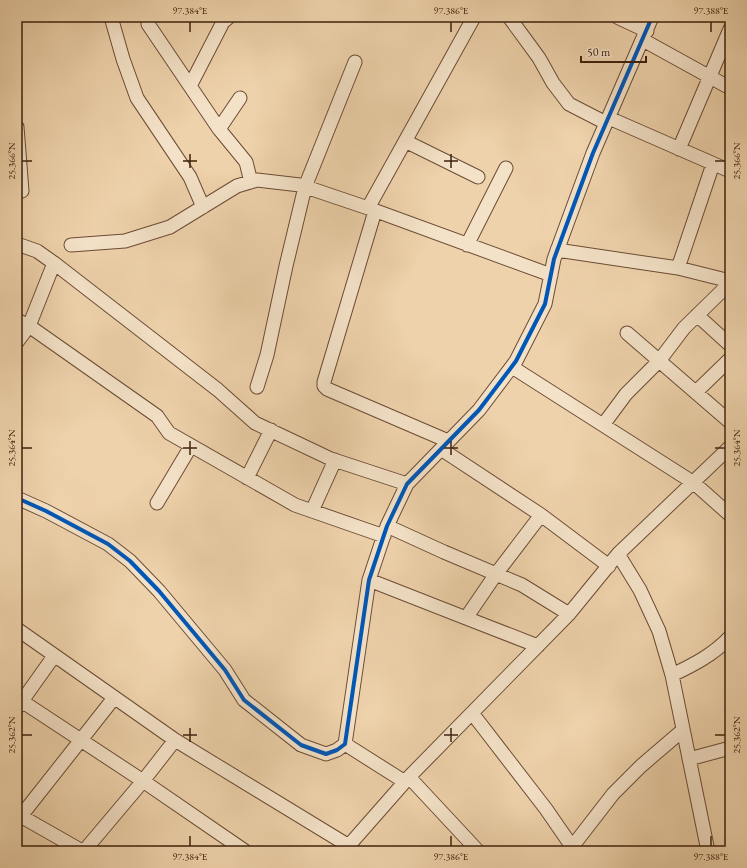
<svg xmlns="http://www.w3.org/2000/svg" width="747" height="868" viewBox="0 0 747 868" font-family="'EB Garamond',serif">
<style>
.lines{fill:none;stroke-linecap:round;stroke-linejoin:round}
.minor-casing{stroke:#6b4c34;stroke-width:15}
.minor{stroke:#f4e2c8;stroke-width:13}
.cycleway-casing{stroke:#f4e2c8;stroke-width:6}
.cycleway{stroke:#0057b8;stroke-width:4}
.ticks{fill:none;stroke:#3f200d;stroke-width:1.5}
.neatline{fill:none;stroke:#3f200d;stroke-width:1.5}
.ticks-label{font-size:10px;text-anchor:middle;fill:#3f200d}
</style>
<rect width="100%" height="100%" fill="#eed2ab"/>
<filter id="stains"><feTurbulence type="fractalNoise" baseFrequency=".005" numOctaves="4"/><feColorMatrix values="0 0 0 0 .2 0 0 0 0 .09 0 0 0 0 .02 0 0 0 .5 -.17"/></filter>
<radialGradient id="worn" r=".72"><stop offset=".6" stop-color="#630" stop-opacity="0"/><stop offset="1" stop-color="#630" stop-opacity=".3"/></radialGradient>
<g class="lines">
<defs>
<path id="minor" d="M111,17L123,59L137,98L190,177L203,207
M509,17L539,58L553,83L569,104L606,123
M617,17L647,31
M148,24L219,129L246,162L251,182
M643,40L730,88
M190,86L223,22L229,17
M609,118L730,171
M17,127L22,191
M219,129L240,98
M405,141L478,177
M679,149L730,29
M368,208L474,17
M375,211L324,382V386L327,389L448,441
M17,244L37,251L54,263L218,390L255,423L331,459L407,484
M71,245L125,241L170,227L237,186L257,180L300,185L368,208L551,275
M467,245L506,168
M557,250L678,268L730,281
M678,268L713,164
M697,315L730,345
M17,320L29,326L157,416L169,433L295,505L384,536
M627,333L730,422
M17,342L29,326L54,263
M512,367L694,483L730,515
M257,387L267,355L286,266L305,187L355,62
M696,392L730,359
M603,425L626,394L659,361L684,328L730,283
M441,449L541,515L609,566
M247,478L271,430
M17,498L46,511L108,544L130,561L159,591L225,670L244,700L301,745L326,754L337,750L345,744L369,580L387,526L407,484L479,410L516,361L545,304L554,259L593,153L652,17
M157,503L191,446
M312,511L335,460
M387,526L444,552L522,585L569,614
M618,554L640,590L659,631L672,675L708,851
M369,580L466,618
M17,629L175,740L349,846
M538,646L466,618L496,574L541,515
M672,675C693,665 713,655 730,637
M17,698L143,781L245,851
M17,708L54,656
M472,713L546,809L575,851
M345,744L405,782
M689,759L730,748
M409,777L478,851
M17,814L82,851
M17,821L114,698
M572,847L613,794L641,766L683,730
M84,851L143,781L175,740
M344,851L409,777L569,614L618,554L730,447"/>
</defs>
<use href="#minor" class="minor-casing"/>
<use href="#minor" class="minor"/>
<defs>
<path id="cycleway" d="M17,498L46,511L108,544L130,561L159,591L225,670L244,700L301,745L326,754L337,750L345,744L369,580L387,526L407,484L479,410L516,361L545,304L554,259L593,153L652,17"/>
</defs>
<use href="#cycleway" class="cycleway-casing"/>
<use href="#cycleway" class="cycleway"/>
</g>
<path class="ticks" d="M190,22V32M451,22V32M711,22V32M190,154V168M451,154V168M22,161H32M183,161H197M444,161H458M715,161H725M190,441V455M451,441V455M22,448H32M183,448H197M444,448H458M715,448H725M190,728V742M451,728V742M22,735H32M183,735H197M444,735H458M715,735H725M190,836V846M451,836V846M711,836V846"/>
<rect width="747" height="868" fill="none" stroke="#eed2ab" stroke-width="44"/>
<path d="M581 56v6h65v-6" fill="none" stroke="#3f200d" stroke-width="2"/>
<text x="587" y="56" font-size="12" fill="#3f200d" stroke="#f4e2c8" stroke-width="3" paint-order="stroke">50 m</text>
<rect x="22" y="22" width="703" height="824" class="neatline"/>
<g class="ticks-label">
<text x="190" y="14">97.384°E</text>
<text x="451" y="14">97.386°E</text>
<text x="711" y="14">97.388°E</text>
<text transform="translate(11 161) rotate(-90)" y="4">25.366°N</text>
<text transform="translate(736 161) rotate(-90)" y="4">25.366°N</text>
<text transform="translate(11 448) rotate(-90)" y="4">25.364°N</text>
<text transform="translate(736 448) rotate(-90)" y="4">25.364°N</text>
<text transform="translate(11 735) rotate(-90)" y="4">25.362°N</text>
<text transform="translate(736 735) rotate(-90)" y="4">25.362°N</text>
<text x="190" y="860">97.384°E</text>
<text x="451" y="860">97.386°E</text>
<text x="711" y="860">97.388°E</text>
</g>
<rect width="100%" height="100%" filter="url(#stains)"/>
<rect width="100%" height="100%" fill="url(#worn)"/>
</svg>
